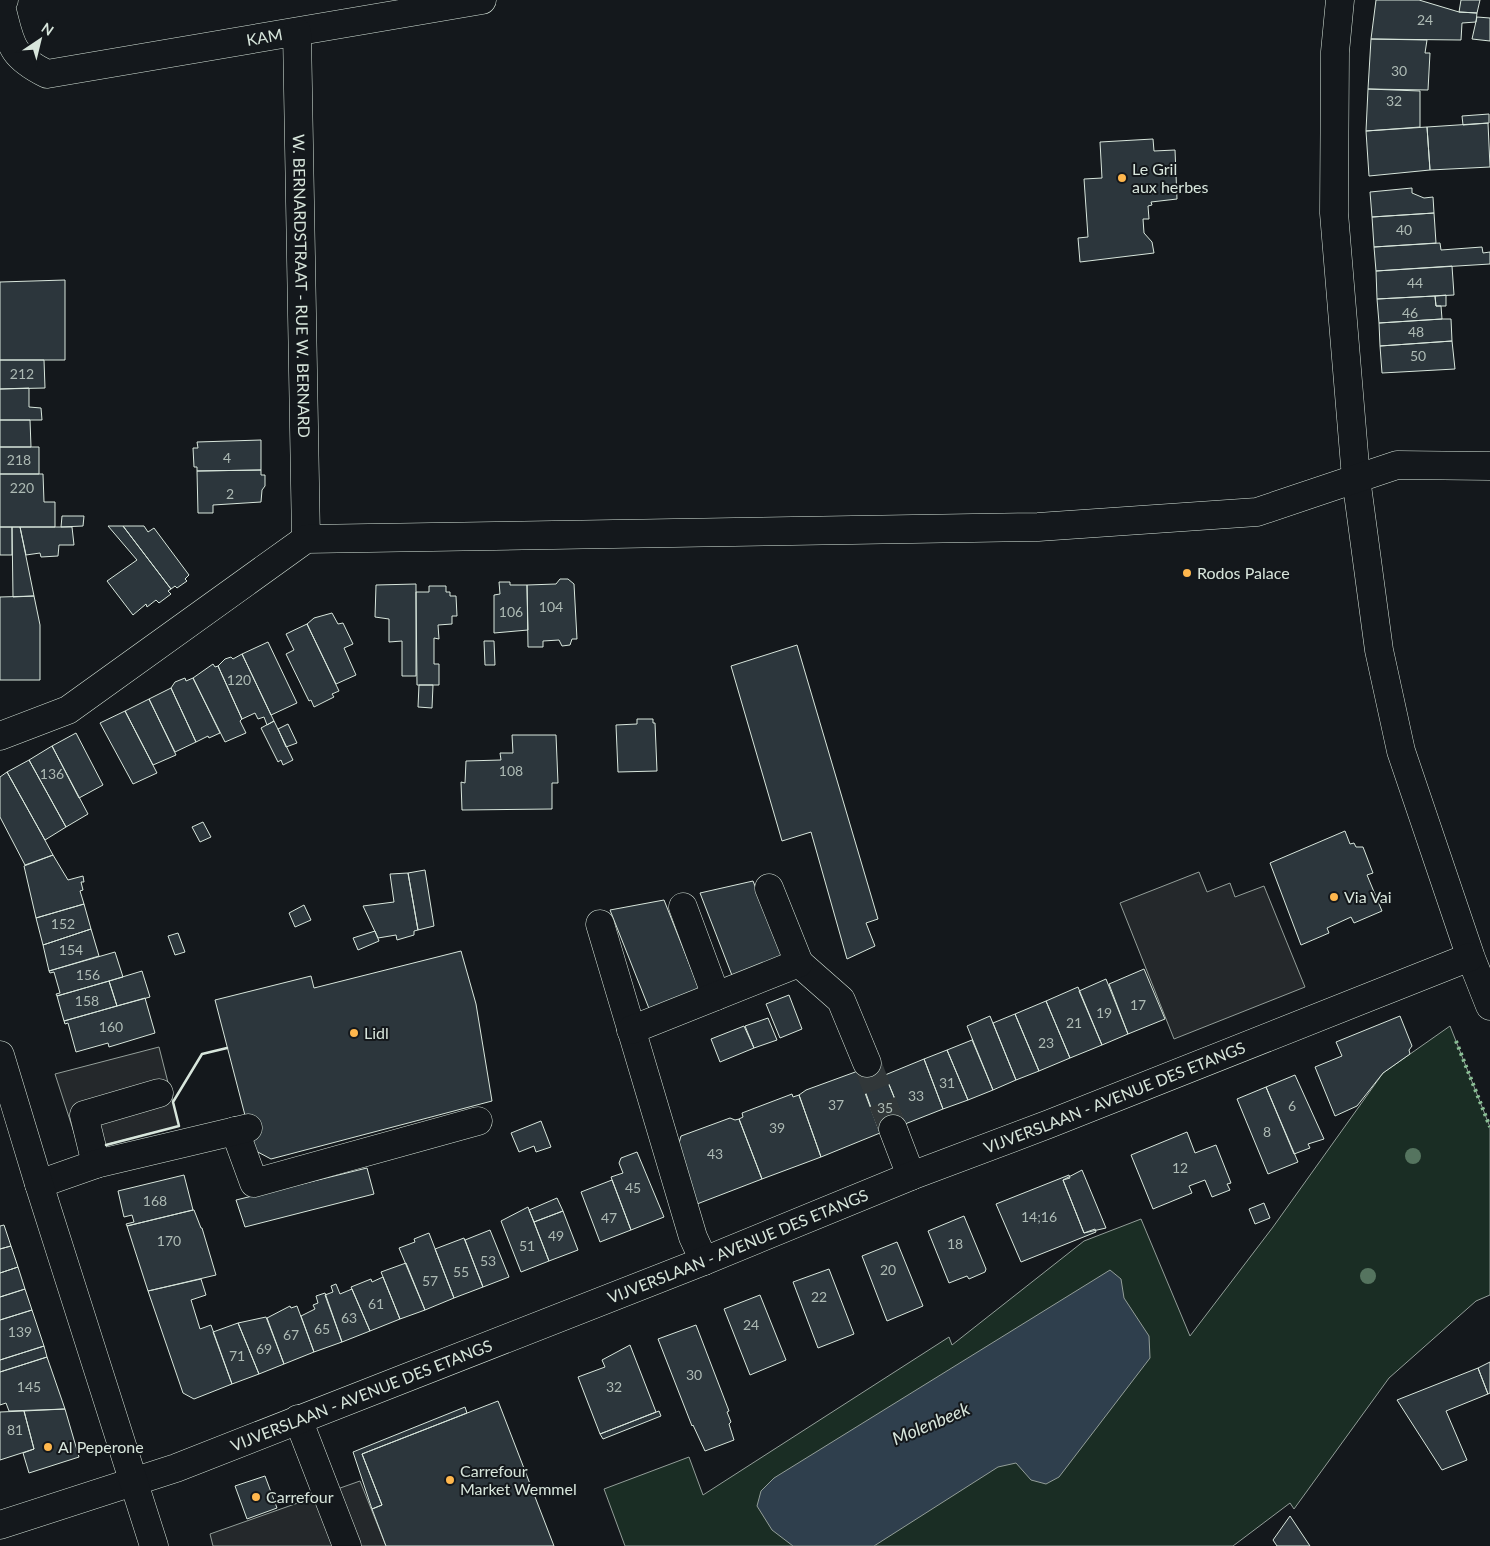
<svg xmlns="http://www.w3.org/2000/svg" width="1490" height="1546" viewBox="0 0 1490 1546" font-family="Lato,sans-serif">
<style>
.green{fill:#1a2d24;stroke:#939e99}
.parking{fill:#24282b;stroke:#939e99}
.water{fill:#2f3f4d;stroke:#939e99}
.building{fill:#2c363c;stroke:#d8e6dc}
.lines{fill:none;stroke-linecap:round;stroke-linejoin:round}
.minor-tunnel{stroke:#313739;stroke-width:28;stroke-dasharray:28 14;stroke-linecap:butt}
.minor-casing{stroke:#d8e6dc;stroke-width:29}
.major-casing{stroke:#d8e6dc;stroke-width:29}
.minor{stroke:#14181c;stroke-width:28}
.major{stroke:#14181c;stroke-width:28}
.hedge{stroke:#8ac095;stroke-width:4;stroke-dasharray:2.5 4;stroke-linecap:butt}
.wall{stroke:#d8e6dc;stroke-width:2.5}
.tree{fill:#55745f}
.poi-dot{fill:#ffb74d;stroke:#14181c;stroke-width:2}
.labels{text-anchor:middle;stroke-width:4;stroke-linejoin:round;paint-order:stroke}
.number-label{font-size:14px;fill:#adbab4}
.street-label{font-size:16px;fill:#d8e6dc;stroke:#14181c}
.poi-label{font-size:16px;fill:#d8e6dc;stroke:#14181c;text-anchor:start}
.water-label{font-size:18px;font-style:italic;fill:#d8e6dc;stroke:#14181c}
</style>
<rect width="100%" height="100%" fill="#14181c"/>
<path class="green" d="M1450,1026L1490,1127V1295L1476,1301L1389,1378L1294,1509L1290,1503L1233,1546H625L604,1489L689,1457L703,1495L949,1337L952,1345L1084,1241L1141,1219L1190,1336L1273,1227L1383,1073Z"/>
<path class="parking" d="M1199,872L1207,892L1230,883L1235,897L1264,886L1305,987L1174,1039L1120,903Z
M159,1047L179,1126L80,1151L55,1074Z
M360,1481L386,1546H213L210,1534Z"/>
<path class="water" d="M1110,1270L1121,1279L1124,1298L1149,1336L1150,1358L1059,1477L1046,1484L1031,1480L1016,1463L998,1467L874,1546H793L772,1530L757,1506L761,1491L774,1478Z"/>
<path class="building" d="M1376,0H1419L1459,12L1477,13L1476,22L1462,23L1461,40L1371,39Z
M1461,0H1480L1477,13L1459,12Z
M1477,17L1490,18V41L1472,39Z
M1371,39L1427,40L1425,53H1430L1428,90L1368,89Z
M1368,89L1420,91V127L1366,131Z
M1489,114V123L1463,125L1462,116Z
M1488,123L1490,167L1430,170L1427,127Z
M1427,127L1430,170L1369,176L1366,131Z
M1153,139L1154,151L1175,150L1177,199L1151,202L1152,205L1148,206L1149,219H1143L1144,233L1152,242L1154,253L1080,262L1078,238L1088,237L1084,179L1102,178L1100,142Z
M1412,188V193L1424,198L1433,197L1434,213L1372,217L1370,192Z
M1434,213L1436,243L1374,247L1372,217Z
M1440,243L1441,250L1482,247L1483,253L1490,252V264L1376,271L1374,247Z
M1452,266L1454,295L1377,299L1376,271Z
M65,280V360H0V282Z
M1446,295V306H1436L1435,296Z
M1435,296L1436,306H1441L1442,319L1379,323L1377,299Z
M1442,319H1451L1452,341L1380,346L1379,323Z
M1452,341L1455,369L1382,373L1380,346Z
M0,360H44L45,388L0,389Z
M29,388V407L41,408L42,420H0V389Z
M0,420H30L31,447H0Z
M261,440V470L197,471V467H194L193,448H198L197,442Z
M0,447H39V474H0Z
M261,470V475H265V486L262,490L261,502L213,505V513H198L197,471Z
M0,474H43L44,502H55V527H0Z
M62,516H84L83,526L61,527Z
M108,526H123L171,589L168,591L171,594L159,603L156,600L147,607L146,604L133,615L107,581L137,560Z
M123,526H144L148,532L154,528L189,575L185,579L187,581L177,588L175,586L171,589Z
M0,527H12V555H0Z
M12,527H20L34,596L13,597Z
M20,527H72L74,545H59L58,556L41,557L40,553L26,555Z
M560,579H568L574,584L577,639H572L570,645L562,646L559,640L543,641V647H528L527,585L556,584Z
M499,582H510V585H527L528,630L494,633V595L500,594Z
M416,584V676H402V641L389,642V619L375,617L376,585Z
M429,586H446V592H450V596H456L457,616H452V624L438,625L439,639L434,638V664H439V685H417L416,592H429Z
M34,596L40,625V680H0V597Z
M332,613L338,624L343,623L353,644L344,648L356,675L336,684L307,624L314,618Z
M307,624L339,691L332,694L334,697L314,707L311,700L309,701L286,654L294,650L286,634Z
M484,641H494L495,665H485Z
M268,642L297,703L271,715L242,654Z
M797,645L878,919L866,923L875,946L847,959L811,832L782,841L731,666Z
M242,654L274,721L267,725L264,717L258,719L255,713L242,719L218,666L225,659L231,657L233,659Z
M213,664L215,667L218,666L242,719L240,721L246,733L225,742L193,678Z
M185,678L186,681L193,678L220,733L209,738L208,736L196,742L171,688L175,682Z
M419,685H433L432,708L418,707Z
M171,688L196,742L175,752L149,699Z
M149,699L176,755L153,765L125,711Z
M125,711L157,773L133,784L100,723Z
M637,719H653V723H655L657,771L618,772L616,725L637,724Z
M274,721L293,760L283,765L281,760L278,762L261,728Z
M288,724L297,743L286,747L278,729Z
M76,733L103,785L79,798L52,746Z
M512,735H556L558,783H552V809L462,810L461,782L465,783L466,761L501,760L500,753H513Z
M52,746L88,814L66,827L29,760Z
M29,760L66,827L45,840L7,772Z
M7,772L40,831L53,855L25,865L0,817V777Z
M203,822L211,837L200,842L192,827Z
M1345,831L1350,844L1354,843L1356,847H1363L1373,873L1367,875L1382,911L1354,923L1351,917L1327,928L1329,933L1301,945L1270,863Z
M53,855L68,880L83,876L84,882H81L83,890L80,891L84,904L36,918L24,866Z
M425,870L434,926L418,930L408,873Z
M408,873L418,930L414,931V935L397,940L396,935L378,938L363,906L394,902L390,874Z
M753,881L784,959L733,978L700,893Z
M664,900L700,991L650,1011L610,910Z
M84,904L91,929L43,945L36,918Z
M304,905L311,920L295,927L289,913Z
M91,929L99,956L49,971L43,945Z
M375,931L379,941L358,950L353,938Z
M178,933L185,952L175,955L168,936Z
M461,951L476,1004L492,1101L271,1159L254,1150L215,1000L311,976L314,988Z
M115,952L123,977L57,996L56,994L60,993L54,972L50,973L49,971Z
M1144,969L1165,1019L1128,1034L1109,984Z
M142,971L150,997L117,1006L109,981Z
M1106,979L1128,1034L1102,1045L1079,991Z
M109,981L117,1006L64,1021L57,996Z
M1078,987L1102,1045L1070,1058L1046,1001Z
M789,995L802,1029L780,1038L766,1004Z
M145,998L155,1033L109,1047L108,1043L76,1052L68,1023L65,1024L64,1021Z
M1046,1001L1070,1058L1039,1071L1015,1014Z
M1015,1014L1039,1071L1016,1080L993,1023Z
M990,1016L1016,1080L993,1090L967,1026Z
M1400,1016L1412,1046L1409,1050L1410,1054L1383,1073L1357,1106L1335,1116L1315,1067L1342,1056L1336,1042Z
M768,1018L777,1040L754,1048L745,1026Z
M744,1026L754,1048L720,1062L711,1039Z
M972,1040L993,1090L968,1100L947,1050Z
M947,1050L968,1100L943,1109L924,1059Z
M924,1059L943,1109L905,1124L885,1075Z
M880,1062L905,1124L880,1133L856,1069Z
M858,1071L880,1133L821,1157L799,1095L806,1090Z
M1295,1075L1324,1139L1308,1144L1310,1148L1294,1154L1266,1087Z
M1266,1087L1298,1162L1268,1174L1237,1099Z
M792,1094L793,1097L799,1095L821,1157L762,1179L739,1119L743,1117L742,1113Z
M730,1118L735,1120L739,1119L762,1179L697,1204L674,1145L679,1143L681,1136Z
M541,1121L551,1147L536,1152L534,1146L519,1152L511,1133Z
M1187,1132L1195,1153L1216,1145L1231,1183L1227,1184L1230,1190L1212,1197L1205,1180L1189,1186L1192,1193L1153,1209L1131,1155Z
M637,1152L664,1217L631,1230L611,1177L623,1173L619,1163L621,1158Z
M367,1168L374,1194L245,1227L236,1200Z
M1082,1170L1106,1228L1084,1233L1063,1180Z
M184,1175L193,1210L127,1226L126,1224L134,1222L132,1215L124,1217L118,1191Z
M1069,1175L1070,1178L1063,1180L1084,1233L1095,1229L1096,1232L1021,1262L996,1204Z
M612,1180L631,1230L600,1242L581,1192Z
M557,1198L563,1211L534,1222L529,1210Z
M1264,1203L1270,1218L1255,1224L1249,1209Z
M528,1207L549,1261L521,1272L501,1221Z
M193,1210H194L201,1228H202L216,1275L148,1291L127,1226Z
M563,1211L578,1250L549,1261L534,1222Z
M964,1216L986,1269L985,1272L969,1279L967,1276L949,1283L928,1231Z
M4,1225L11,1246L0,1249V1226Z
M490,1230L509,1277L483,1287L465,1240Z
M429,1233L454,1298L425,1310L399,1248L415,1242L414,1239Z
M464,1238L483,1287L454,1298L435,1249Z
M897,1242L923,1306L887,1321L862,1256Z
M11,1246L18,1267L0,1273V1249Z
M406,1263L425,1310L400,1319L381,1272Z
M18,1267L25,1289L0,1297V1273Z
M829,1269L854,1334L818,1348L793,1282Z
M383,1277L400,1319L370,1331L351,1287L371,1279L372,1282Z
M201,1279L206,1295L191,1300L200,1329L211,1325L232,1384L194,1399L183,1393L148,1291Z
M336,1284L340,1294L352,1289L370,1331L342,1342L325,1295L333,1292L331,1286Z
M25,1289L32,1310L0,1320V1297Z
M325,1293L342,1342L314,1352L301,1316L315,1309L313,1305L318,1303L316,1296Z
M760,1295L786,1360L750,1375L724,1309Z
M290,1306L291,1308L297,1306L314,1352L284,1364L267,1318Z
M32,1310L44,1346L0,1360V1320Z
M266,1317L284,1364L259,1374L238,1323Z
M238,1323L259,1374L232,1384L213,1332Z
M696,1325L729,1411L727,1412L731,1422L729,1424L734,1440L705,1451L693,1425L692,1426L658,1339Z
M630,1345L656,1412L600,1434L578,1377L605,1367L602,1360Z
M44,1346L47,1357L0,1372V1360Z
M47,1357L65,1409L9,1411L6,1403L0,1405V1372Z
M1490,1362V1393L1488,1394L1478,1368Z
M1478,1368L1488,1394L1446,1411L1467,1460L1442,1470L1397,1400Z
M498,1401L554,1546H386L372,1509L382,1505L362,1454Z
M465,1407L467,1413L362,1454L382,1505L372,1509L353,1452Z
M65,1409L79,1457L29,1473L23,1453L34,1449L24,1411Z
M24,1411L34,1449L0,1460V1412Z
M659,1411L661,1416L603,1439L600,1434Z
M265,1476L277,1508L247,1519L235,1486Z
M1290,1516L1310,1546H1277L1273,1540Z"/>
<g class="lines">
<path class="minor-tunnel" d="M867,1063L893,1129"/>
<defs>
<g id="minor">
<path id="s1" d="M4,0L1,6C11,44 9,55 47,74L482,0"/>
<path d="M1340,0L1335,52L1334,213L1356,478L1379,650L1401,751L1471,958L1490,1006"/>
<path id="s2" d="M297,32L306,539"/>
<path d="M0,736L68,710L306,539L1038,527L1257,512L1397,465L1490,466"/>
<path d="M683,907L716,996"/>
<path d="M600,924L693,1237L704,1261"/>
<path d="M799,963L841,1000L867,1063"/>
<path d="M631,1030L799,963L769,888"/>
<path d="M893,1129L911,1176"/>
<path d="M235,1131L254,1183L478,1121"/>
<path d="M96,1164L84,1115L159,1093"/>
<path d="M39,1184L96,1164L248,1128"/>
<path d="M298,1419L347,1546"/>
<path id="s3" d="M0,1525L176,1468L704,1261L911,1176L1049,1124L1470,957"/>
</g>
<path id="major" d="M0,1055L39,1184L154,1546"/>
</defs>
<use href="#minor" class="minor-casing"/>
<use href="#major" class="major-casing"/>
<use href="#minor" class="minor"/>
<use href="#major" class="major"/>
<path class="hedge" d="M1456,1041L1490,1127"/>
<path class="wall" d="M106,1145L179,1126L173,1102L202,1054L227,1048"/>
</g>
<g class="tree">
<circle cx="1413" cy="1156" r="8"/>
<circle cx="1368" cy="1276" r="8"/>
</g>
<g class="poi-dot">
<circle cx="1122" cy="178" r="5"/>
<circle cx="1187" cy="573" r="5"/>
<circle cx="1334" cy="897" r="5"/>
<circle cx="354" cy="1033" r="5"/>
<circle cx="48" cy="1447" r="5"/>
<circle cx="450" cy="1480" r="5"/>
<circle cx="256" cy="1497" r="5"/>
</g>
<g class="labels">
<g class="number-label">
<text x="1425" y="25">24</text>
<text x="1399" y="76">30</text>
<text x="1394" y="106">32</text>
<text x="1404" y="235">40</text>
<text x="1415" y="288">44</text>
<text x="1410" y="318">46</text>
<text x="1416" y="337">48</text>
<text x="1418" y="361">50</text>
<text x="22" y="379">212</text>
<text x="227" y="463">4</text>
<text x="19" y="465">218</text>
<text x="22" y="493">220</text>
<text x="230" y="499">2</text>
<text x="551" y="612">104</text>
<text x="511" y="617">106</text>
<text x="239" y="685">120</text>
<text x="511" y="776">108</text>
<text x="52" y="779">136</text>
<text x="63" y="929">152</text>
<text x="71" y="955">154</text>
<text x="88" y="980">156</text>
<text x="87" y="1006">158</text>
<text x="1138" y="1010">17</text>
<text x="1104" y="1018">19</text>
<text x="1074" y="1028">21</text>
<text x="111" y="1032">160</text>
<text x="1046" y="1048">23</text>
<text x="947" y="1088">31</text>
<text x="916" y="1101">33</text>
<text x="836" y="1110">37</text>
<text x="1292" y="1111">6</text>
<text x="885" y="1113">35</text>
<text x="777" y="1133">39</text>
<text x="1267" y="1137">8</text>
<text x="715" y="1159">43</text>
<text x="1180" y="1173">12</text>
<text x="633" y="1193">45</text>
<text x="155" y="1206">168</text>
<text x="1039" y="1222">14;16</text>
<text x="609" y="1223">47</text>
<text x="556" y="1241">49</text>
<text x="169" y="1246">170</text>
<text x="955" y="1249">18</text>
<text x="527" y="1251">51</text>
<text x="488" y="1266">53</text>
<text x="888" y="1275">20</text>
<text x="461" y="1277">55</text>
<text x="430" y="1286">57</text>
<text x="819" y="1302">22</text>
<text x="376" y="1309">61</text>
<text x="349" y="1323">63</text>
<text x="751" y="1330">24</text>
<text x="322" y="1334">65</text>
<text x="20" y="1337">139</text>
<text x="291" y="1340">67</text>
<text x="264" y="1354">69</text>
<text x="237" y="1361">71</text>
<text x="694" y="1380">30</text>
<text x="29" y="1392">145</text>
<text x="614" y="1392">32</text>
<text x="15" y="1435">81</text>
</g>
<g class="street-label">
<text dy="6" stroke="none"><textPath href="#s1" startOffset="314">KAM</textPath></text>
<text dy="6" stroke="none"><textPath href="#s2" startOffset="254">W. BERNARDSTRAAT - RUE W. BERNARD</textPath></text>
<text dy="6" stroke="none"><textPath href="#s3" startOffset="1194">VIJVERSLAAN - AVENUE DES ETANGS</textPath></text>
<text dy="6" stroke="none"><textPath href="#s3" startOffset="789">VIJVERSLAAN - AVENUE DES ETANGS</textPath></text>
<text dy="6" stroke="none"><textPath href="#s3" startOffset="384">VIJVERSLAAN - AVENUE DES ETANGS</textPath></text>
</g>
<g class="poi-label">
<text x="1132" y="175">Le Gril<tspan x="1132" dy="18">aux herbes</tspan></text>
<text x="1197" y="579">Rodos Palace</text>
<text x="1344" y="903">Via Vai</text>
<text x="364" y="1039">Lidl</text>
<text x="58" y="1453">Al Peperone</text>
<text x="460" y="1477">Carrefour<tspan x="460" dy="18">Market Wemmel</tspan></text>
<text x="266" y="1503">Carrefour</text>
</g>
<g class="water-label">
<text transform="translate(931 1424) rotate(-23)" y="6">Molenbeek</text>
</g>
</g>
<g transform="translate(40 40) rotate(35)" stroke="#14181c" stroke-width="4" paint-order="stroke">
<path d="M0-4L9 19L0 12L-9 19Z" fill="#d8e6dc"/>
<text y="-8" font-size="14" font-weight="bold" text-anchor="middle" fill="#d8e6dc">N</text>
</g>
</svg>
